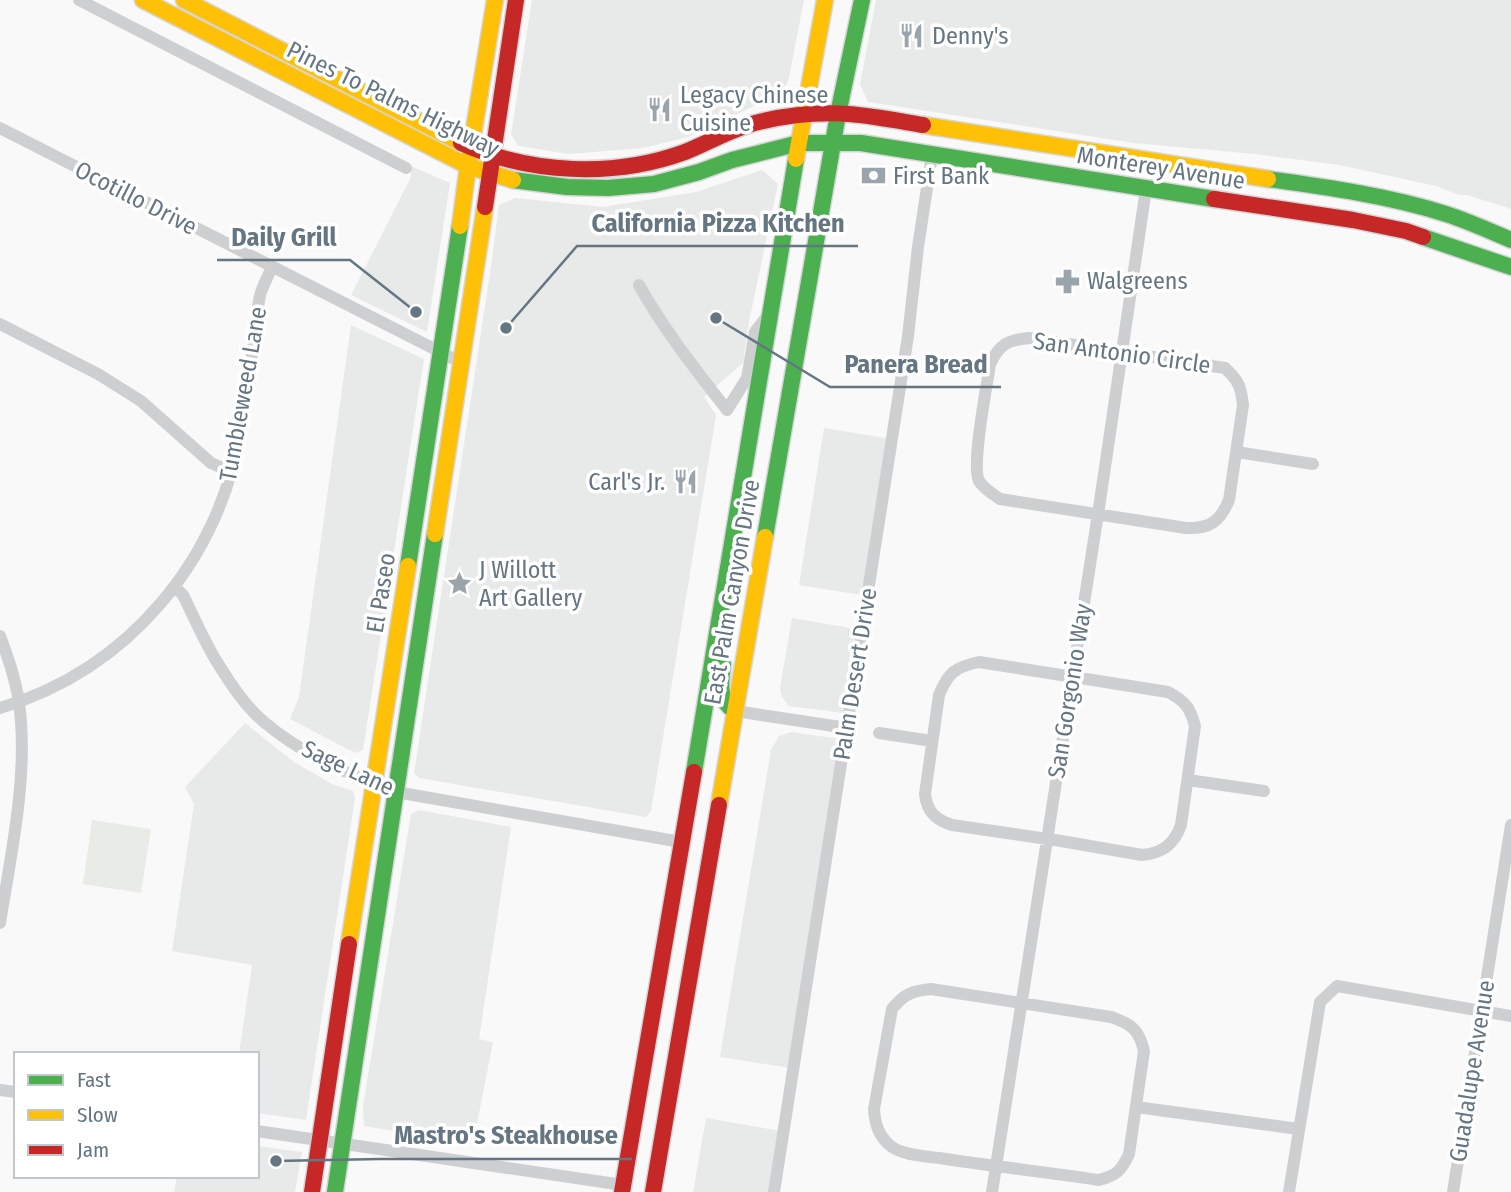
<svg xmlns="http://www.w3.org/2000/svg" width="1511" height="1192" viewBox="0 0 1511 1192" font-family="'Fira Sans Condensed',sans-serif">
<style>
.built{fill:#e8e9e9}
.green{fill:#e8ebe6}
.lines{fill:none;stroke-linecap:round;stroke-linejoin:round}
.fast-casing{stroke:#d5d6d7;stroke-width:19}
.slow-casing{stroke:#d5d6d7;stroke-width:19}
.jam-casing{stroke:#d5d6d7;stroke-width:19}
.street{stroke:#cecfd0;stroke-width:12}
.fast{stroke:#4caf50;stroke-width:16}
.slow{stroke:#ffc107;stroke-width:16}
.jam{stroke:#c62828;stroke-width:16}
.labels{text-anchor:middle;stroke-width:7;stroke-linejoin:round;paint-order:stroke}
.poi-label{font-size:24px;fill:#657683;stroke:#fff;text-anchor:start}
.street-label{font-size:24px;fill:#657683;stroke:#fff}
.leader{fill:none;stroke:#657683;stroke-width:2.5}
.callout-dot{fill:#657683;stroke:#fff;stroke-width:2.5}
.callout-label{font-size:26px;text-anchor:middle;font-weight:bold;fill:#657683;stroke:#fff;stroke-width:7;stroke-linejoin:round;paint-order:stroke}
</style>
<rect width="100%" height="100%" fill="#f9f9f9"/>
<path class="built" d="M532,0H804L788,82L778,95L688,137L643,148L569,154L518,146L511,134Z
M876,0H1511V209L1467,195H1459L1436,186L1339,165L1255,154L1134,143L868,102L860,84Z
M411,166L450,183L427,332L351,295L411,177Z
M762,170L778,184L749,322L743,363L704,397L716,415L651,811L646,817L419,778L414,773L492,260L499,205L515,198L603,207L696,192Z
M351,325L424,359L363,750L355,753L290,719L299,697Z
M824,428L886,438L862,595L799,585Z
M792,618L856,629L843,713L789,706L782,697L780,688Z
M245,723L294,762L332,784L353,791L355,798L306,1120L257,1113V1054H239L252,965L172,951L194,804L185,787Z
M791,732L841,739L790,1068L720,1057L771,750L779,736Z
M419,810L511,827L479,1039L493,1042L473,1144L364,1126L363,1106L411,814Z
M706,1118L781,1131L770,1192H693Z
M257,1146L302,1152L295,1192H174L177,1176H257Z"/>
<path class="green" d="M92,820L151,829L141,893L83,884Z"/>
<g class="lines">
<defs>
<path id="fast" d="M1268,179C1326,187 1390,196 1446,214C1468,221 1490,231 1511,240
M513,180L567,187L608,188L654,184L699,172L732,160L799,143H861L1214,199
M1423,237L1511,267
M765,537L838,114L862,0
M408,566L460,226
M723,664C721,682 717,700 735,711
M694,772L796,159
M335,1192L435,534"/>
<path id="slow" d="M143,0L468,166L513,180
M184,0L461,143
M923,125L1268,179
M796,159L825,0
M460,226L468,166L495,0
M435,534L485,207
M719,805L765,537
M349,944L408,566"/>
<path id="jam" d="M461,143C530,174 614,178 685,152C710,142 733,128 759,122C788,115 820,112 849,114C874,116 899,121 923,125
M1214,199L1353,220L1406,231L1423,237
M485,207L516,0
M312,1192L349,944
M622,1192L694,772
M653,1192L719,805"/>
</defs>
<use href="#fast" class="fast-casing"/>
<use href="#slow" class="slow-casing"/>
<use href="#jam" class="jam-casing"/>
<path class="street" d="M79,0L406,168
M0,128L460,362
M639,285C664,330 696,370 727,410L747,378L755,332L768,315
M0,324L98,374L141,401L211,463L232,472
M1029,338L1225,368C1239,381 1241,387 1243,405L1229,500C1220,522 1209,529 1186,528L1000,499C993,494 984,489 979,481C971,465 987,386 990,364C1000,344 1007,340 1029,338Z
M1237,452L1313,464
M175,587L183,595C194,617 204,641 217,662C230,683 245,706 264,722C302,754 349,775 396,792L681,842
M0,636C8,657 16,681 19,703C29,773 11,854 0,923
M979,662L1168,692C1185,701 1190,707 1195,726L1181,825C1174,845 1162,853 1142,855L1061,841L952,825C936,820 927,812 925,794L939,695C948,673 955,667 979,662Z
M0,708C129,669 219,561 241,429C246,397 250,366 255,334C257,320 257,305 261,292C264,284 268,276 272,267
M735,711L847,728
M879,733L932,741
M1188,780L1264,791
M931,989L1111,1017C1132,1024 1139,1030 1144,1051L1129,1154C1121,1171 1117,1175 1099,1180C1045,1172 992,1166 939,1158C925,1156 903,1155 892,1147C879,1137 875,1125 874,1109L892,1009C904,994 912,991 931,989Z
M0,1090L16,1092
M1136,1107L1299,1129
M257,1131L623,1185
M774,1192L908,336L918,247L932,155
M992,1192L1100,501L1146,189
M1289,1192L1320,1002L1337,986L1511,1016
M1453,1192L1511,825"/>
<use href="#fast" class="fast"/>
<use href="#slow" class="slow"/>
<use href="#jam" class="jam"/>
</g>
<defs>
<symbol id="restaurant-bare" viewBox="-9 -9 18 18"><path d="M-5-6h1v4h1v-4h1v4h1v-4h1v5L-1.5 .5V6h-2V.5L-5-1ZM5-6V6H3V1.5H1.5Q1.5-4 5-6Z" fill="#99a4ac" stroke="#fff" stroke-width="2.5" paint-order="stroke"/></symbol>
<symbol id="bank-bare" viewBox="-9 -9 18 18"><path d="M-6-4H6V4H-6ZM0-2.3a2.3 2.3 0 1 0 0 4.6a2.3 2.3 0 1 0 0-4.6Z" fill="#99a4ac" stroke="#fff" stroke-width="2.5" paint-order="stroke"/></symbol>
<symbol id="pharmacy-bare" viewBox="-9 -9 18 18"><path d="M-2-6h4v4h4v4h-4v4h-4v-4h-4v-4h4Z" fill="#99a4ac" stroke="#fff" stroke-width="2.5" paint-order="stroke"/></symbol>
<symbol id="sight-bare" viewBox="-9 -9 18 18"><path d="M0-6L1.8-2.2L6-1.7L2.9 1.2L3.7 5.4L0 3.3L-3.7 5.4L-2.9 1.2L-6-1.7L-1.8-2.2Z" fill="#99a4ac" stroke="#fff" stroke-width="2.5" paint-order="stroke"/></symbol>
</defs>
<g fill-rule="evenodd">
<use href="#restaurant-bare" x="894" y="18" width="35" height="35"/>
<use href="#restaurant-bare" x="642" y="92" width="35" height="35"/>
<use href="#bank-bare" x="856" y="158" width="35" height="35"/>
<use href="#pharmacy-bare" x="1050" y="264" width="35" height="35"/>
<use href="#restaurant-bare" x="668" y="464" width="35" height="35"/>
<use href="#sight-bare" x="442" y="566" width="35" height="35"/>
</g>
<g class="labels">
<g class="poi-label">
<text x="932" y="44">Denny's</text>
<text x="680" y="103">Legacy Chinese<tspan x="680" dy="28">Cuisine</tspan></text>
<text x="893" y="184">First Bank</text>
<text x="1087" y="289">Walgreens</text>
<text x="665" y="490" text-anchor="end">Carl's Jr.</text>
<text x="479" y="578">J Willott<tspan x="479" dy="28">Art Gallery</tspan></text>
</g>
<g class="street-label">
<text transform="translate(393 99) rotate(26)" y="8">Pines To Palms Highway</text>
<text transform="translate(1161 168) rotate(9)" y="8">Monterey Avenue</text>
<text transform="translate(136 198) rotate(27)" y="8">Ocotillo Drive</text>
<text transform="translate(1122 353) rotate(8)" y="8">San Antonio Circle</text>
<text transform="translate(243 394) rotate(-80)" y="8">Tumbleweed Lane</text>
<text transform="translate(732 592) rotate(-80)" y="8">East Palm Canyon Drive</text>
<text transform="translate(381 593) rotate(-81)" y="8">El Paseo</text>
<text transform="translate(855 674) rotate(-81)" y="8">Palm Desert Drive</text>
<text transform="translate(1070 691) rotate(-81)" y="8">San Gorgonio Way</text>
<text transform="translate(348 768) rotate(25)" y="8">Sage Lane</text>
<text transform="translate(1472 1071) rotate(-81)" y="8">Guadalupe Avenue</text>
</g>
</g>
<path class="leader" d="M506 328L577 246H858M416 312L350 260H217M716 318L830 387H1001M276 1161L380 1159H632"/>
<g class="callout-dot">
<circle cx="506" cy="328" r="7"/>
<circle cx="416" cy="312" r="7"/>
<circle cx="716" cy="318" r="7"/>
<circle cx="276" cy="1161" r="7"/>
</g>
<g class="callout-label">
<text x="718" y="232">California Pizza Kitchen</text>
<text x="284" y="246">Daily Grill</text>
<text x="916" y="373">Panera Bread</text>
<text x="506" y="1144">Mastro's Steakhouse</text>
</g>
<rect x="14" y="1052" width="245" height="126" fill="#ffffff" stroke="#c1c8cd" stroke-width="2"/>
<rect x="28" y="1075" width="35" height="10" fill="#4caf50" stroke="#c1c8cd" stroke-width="2"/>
<text x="77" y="1087" font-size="21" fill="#657683">Fast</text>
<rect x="28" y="1110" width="35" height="10" fill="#ffc107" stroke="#c1c8cd" stroke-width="2"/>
<text x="77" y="1122" font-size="21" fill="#657683">Slow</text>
<rect x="28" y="1145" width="35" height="10" fill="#c62828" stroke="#c1c8cd" stroke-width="2"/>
<text x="77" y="1157" font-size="21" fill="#657683">Jam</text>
</svg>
